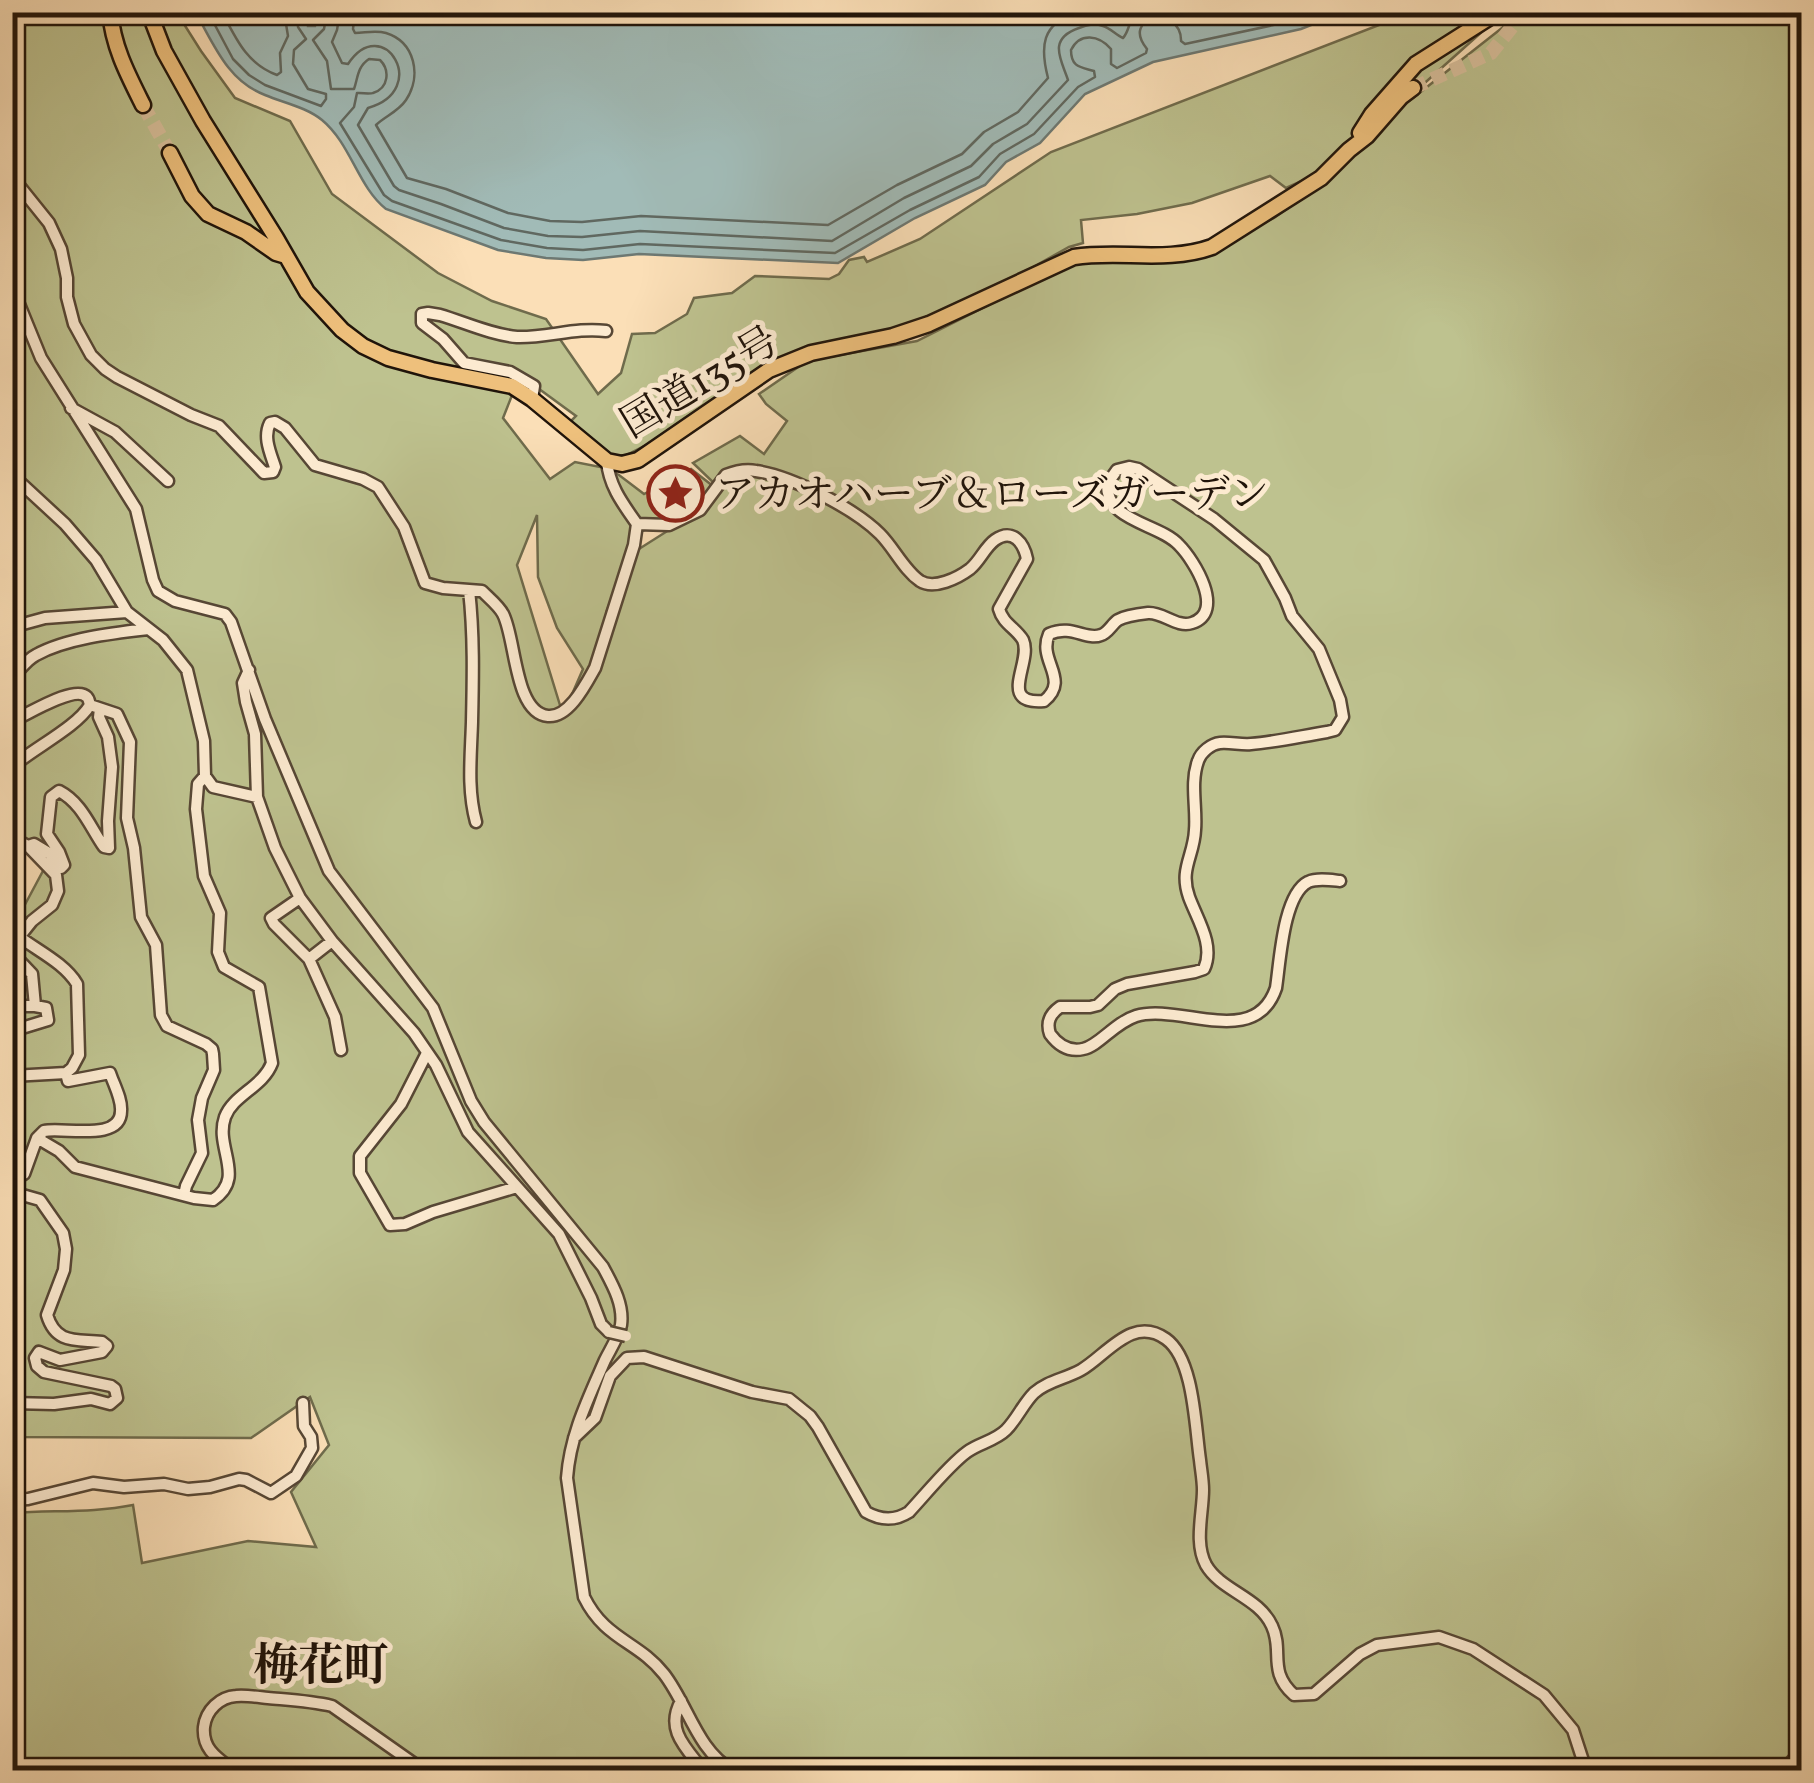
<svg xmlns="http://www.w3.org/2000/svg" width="1814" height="1783" viewBox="0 0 1814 1783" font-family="Vollkorn,'Noto Serif JP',serif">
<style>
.green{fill:#bec28f;stroke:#6f6b4c;stroke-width:2.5;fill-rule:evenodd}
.water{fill:#a1bbb7;stroke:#6d7872;stroke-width:2.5}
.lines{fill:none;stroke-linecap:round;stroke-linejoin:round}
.shore{stroke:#606860;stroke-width:2.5}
.river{stroke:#a1bbb7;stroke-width:18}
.highway-tunnel{stroke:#dac19d;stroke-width:14;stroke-dasharray:14 7;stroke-linecap:butt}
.minor-casing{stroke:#574735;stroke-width:15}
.highway-casing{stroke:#20140a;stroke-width:19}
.minor{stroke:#fcead0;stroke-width:10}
.highway{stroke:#eec07c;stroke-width:14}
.minor-bridge-casing{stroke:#574735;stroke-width:15;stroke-linecap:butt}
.minor-bridge{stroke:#fcead0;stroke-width:10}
.labels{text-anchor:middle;stroke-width:10;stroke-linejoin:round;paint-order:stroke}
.street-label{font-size:40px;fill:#20140a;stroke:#fcead0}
.poi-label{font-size:40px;fill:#20140a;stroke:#fcead0;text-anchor:start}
.quarter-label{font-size:45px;font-weight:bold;fill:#20140a;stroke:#fcead0}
</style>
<rect width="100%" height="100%" fill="#fbdfb7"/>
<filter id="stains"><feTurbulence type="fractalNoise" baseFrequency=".002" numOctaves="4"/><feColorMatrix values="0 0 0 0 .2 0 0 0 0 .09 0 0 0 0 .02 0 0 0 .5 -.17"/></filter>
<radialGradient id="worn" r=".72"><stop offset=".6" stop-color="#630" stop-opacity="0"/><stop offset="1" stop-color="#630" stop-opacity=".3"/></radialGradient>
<path class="green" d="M13,13H177L201,51L235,98L290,121L332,194L438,273L492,301L546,319L598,394L621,373L632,334L655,333L687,314L694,298L732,293L755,276L829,279L839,274L849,260L864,257L867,262L920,239L1051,152L1410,13H1503L1371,131L1521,13H1801V1770H13V1513C53,1510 93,1513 133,1505L142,1563L248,1541L316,1547L291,1492L329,1445L310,1397L251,1438L13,1437V927L44,869L40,860L19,847L13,851ZM1331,168V177L1274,218L1194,256L1090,254L917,341L807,361L759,394L766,404L787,421L764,454L740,436L693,463L715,484L713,486L691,469L644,494L619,475L603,467L656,440L769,370L949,314L1069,247L1083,243L1081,220L1137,214L1192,203L1270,176L1286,188ZM520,375L576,416L569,423L600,467L575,462L550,479L503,418ZM699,511L631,554L606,613L636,533ZM537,515L538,577L557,628L583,669L563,715L517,565Z"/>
<path class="water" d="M318,12H1342V13L1301,29L1153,62L1085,94L1040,143L1006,162L985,185L915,218L838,263L639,254L583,260L546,258L498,250L386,209C358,187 351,144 322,120C306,107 284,103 265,95C228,81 214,45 196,13H307L308,26H315Z"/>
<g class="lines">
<path class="shore" d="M208,12L233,59L249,75L265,85L321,106L326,99V94L308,89L293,64L294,50L306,39L298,27L297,12
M222,12C236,39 247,64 277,75L281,72L280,53L288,36L284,12
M327,12L324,29L313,40L327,61L331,89H354C358,78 357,67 369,59L380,60C390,70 389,88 373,93C371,94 358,93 357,93L354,107L340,123L384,195L392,201L501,240L547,248L583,250L640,244L835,253L910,210L979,177L1000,154L1034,134L1078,87L1095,77L1094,71C1080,67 1071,67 1071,50C1080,32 1099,35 1111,49V64L1117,68L1146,53L1147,49C1119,15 1182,5 1181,41L1185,44L1297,20L1315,12
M340,12L337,30L332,42L342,63L348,64C383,11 432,90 368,108L358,125L394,186L399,190L441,204L504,228L548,236L582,237L640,231L832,241L904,198L971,166L993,144L1027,124L1068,80C1061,59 1047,39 1079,28C1087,25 1094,23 1103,26C1110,28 1116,35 1123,38C1129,32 1129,20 1136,12
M355,12L353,29L355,33C365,33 375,30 386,33C415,42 422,76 406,100C398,112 385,116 376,125L407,178L446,189L508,213L550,221L582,222L641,216L828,225L897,185L962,154L984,132L1018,112L1048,78C1040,47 1041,24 1077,12"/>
<path class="river" d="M1794,1770L1802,1761"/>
<path class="highway-tunnel" d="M1413,88L1491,53L1524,12
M143,105L170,153"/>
<defs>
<path id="minor" d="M12,177L49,223L61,249L67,278V297L74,324L91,355L105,369L117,377L191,415L219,426L264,473L273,472L275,467C270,452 263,437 270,423L275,422L285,428L315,465L363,479L378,487L404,527L425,583L443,588L482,591C489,598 499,606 503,614C516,638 514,713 548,716C569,718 586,684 595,668L634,545L637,524C623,504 609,486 607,461
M12,287L41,358L136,509L153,580L158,591L175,601L225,614L231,622L265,719L329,871L433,1008L471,1101L484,1122L603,1267C612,1284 624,1304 621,1325C619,1336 610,1350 605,1360C588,1399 570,1435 567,1478L584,1597C605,1640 638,1641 664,1674C688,1705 697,1750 732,1770
M532,399L534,386L510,372L464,363L443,339L422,323V314L428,313L440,315C464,322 492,335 517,337C547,338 576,327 606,331
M71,408L115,432L168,481
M12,475L65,524L96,560L127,612L45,618L12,627
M637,524L669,525L700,510L726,475C736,471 746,469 756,471C792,476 855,509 880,534C894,548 904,570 920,581C934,590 958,578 970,569C980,561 985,547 995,540C1013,527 1024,544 1027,559L999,609C1003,624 1016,628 1023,640C1033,662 996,705 1044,701C1071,679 1037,661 1049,634C1072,624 1086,641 1101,635C1108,633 1112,624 1118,620C1125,616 1139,614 1148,613C1163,612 1177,628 1192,623C1226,612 1194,560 1179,545C1159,523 1106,522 1107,484L1117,470L1129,467L1138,469L1214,519L1264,560L1285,598L1292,616L1319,649L1340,700L1343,717L1335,730L1327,732C1302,736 1276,742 1251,744C1241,745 1230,742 1220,743C1211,744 1201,752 1198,761C1190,783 1197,808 1195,830C1194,856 1179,869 1189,897C1197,919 1215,945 1204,969L1195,972L1127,984L1115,989L1098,1005L1090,1007H1060C1050,1014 1046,1022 1050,1034C1058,1045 1069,1052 1083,1049C1099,1046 1114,1023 1136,1016C1180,1003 1255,1050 1276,988C1280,962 1283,895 1308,882C1317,878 1330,880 1340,881
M469,590C474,635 473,678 472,722C471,756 467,789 476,822
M249,670L243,683L246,702L255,734L257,797L275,848L300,898L332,941L414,1033L436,1065L468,1132L559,1234L591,1298L601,1324L609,1332
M12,678C20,670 26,660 36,655C67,638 114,633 149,629
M12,721C27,715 75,684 87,697C89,699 89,702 90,705L117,714L130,742L127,818L134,848L141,917L156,945L161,1015L167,1026L206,1044L212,1049L213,1054L214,1070L202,1098L198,1120L202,1153L186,1186L184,1195
M12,767C34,748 77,727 90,705
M205,776L213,787L257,797
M12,843L18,841L28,846L34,844L49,853L61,868L64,865L59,852L47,834L51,797L59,791C82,803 90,827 104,847L109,848L108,821L112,767L108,737L99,717L100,709
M300,898L271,918L274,924L309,959L335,1017L341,1050
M12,946L32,921L52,905L58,891L56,875L29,847
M12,953L32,974L35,1006H12
M309,959L332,941
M12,1031L48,1020L46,1008L35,1006
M427,1053L401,1104L360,1156V1173L390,1225L405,1224L433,1212L517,1187
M12,1076L66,1073L72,1068L79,1055L77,984C65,964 40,952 21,938
M37,1138L59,1151L75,1167L194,1198L213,1200C247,1177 214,1148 225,1117C233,1095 263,1087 272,1063L259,987L224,967L218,952L220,913L204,876L196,809L198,784L205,776L204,741L187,670L163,640L127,612
M12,1179L24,1174L37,1138L44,1131C64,1127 121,1142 121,1111C122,1099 114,1085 110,1073L68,1081L66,1073
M12,1192L40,1200L63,1233L66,1249L64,1270L47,1315C56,1345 77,1339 102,1342L107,1346L102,1352L60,1360L39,1352L35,1358L37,1366L44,1372L111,1386L115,1389L117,1398L110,1404L91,1399L54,1404L12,1403
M574,1438L595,1418L610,1376L627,1358L644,1357L752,1392L789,1399L810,1416L818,1427L866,1512C880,1520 895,1521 909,1512C925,1495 949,1465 967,1452C979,1443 995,1441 1006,1430C1017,1419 1023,1404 1034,1393C1047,1381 1065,1379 1081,1370C1107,1355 1132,1315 1166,1339C1194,1359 1195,1426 1200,1460C1201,1470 1203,1480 1203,1490C1203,1513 1194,1543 1206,1565C1221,1591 1259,1597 1272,1626C1284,1651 1267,1671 1294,1695L1314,1694L1360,1654L1377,1645L1439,1637L1473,1649L1544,1695L1573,1730L1586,1770
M12,1500L28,1499L93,1483L124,1487L164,1484L188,1489L210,1487L239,1479L246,1480L271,1493L296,1476L312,1448L311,1437L304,1426L303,1403
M681,1701C665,1730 686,1748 703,1770
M233,1770C217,1758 202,1749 204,1727C206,1710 220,1697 236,1696C246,1695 258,1697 268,1698C290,1700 311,1701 332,1706L423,1770
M1784,1770L1802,1750"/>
<path id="highway" d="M110,12C113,47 128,75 143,105
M149,12L164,51L203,121L276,238L307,292L342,330L363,346L388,358L432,370L512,386L532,399L607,461L622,464L638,460L769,370L811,353L893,336L929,324L1074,257C1120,250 1167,263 1212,247L1321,178L1349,150L1367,136L1401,97L1413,88
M1360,133L1372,114L1416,64L1498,12
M170,153L192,196L208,214L246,232L276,253L286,256"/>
</defs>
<use href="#minor" class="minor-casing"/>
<use href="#highway" class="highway-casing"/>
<use href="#minor" class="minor"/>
<use href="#highway" class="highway"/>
<defs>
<path id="minor-bridge" d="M609,1332L626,1336"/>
</defs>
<use href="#minor-bridge" class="minor-bridge-casing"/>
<use href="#minor-bridge" class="minor-bridge"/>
</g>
<defs>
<symbol id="sight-ring" viewBox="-11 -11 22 22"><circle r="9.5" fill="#fcead0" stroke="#8f2418" stroke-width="1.5"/><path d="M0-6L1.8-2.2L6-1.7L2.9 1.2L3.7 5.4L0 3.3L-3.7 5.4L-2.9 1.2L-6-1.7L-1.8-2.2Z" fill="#8f2418"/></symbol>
</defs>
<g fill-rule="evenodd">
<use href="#sight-ring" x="644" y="462" width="63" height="63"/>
</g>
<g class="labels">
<g class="street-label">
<text transform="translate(699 381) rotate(-31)" y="14">国道135号</text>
</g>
<g class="poi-label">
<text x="715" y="507">アカオハーブ＆ローズガーデン</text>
</g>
<g class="quarter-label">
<text x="321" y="1680">梅花町</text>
</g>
</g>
<rect width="1814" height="1783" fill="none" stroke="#fbdfb7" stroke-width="50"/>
<rect x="15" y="15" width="1784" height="1753" fill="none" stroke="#20140a" stroke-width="5"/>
<rect x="25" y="25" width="1764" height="1733" fill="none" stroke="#20140a" stroke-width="2.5"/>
<rect width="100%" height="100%" filter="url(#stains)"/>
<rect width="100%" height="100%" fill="url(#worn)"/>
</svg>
